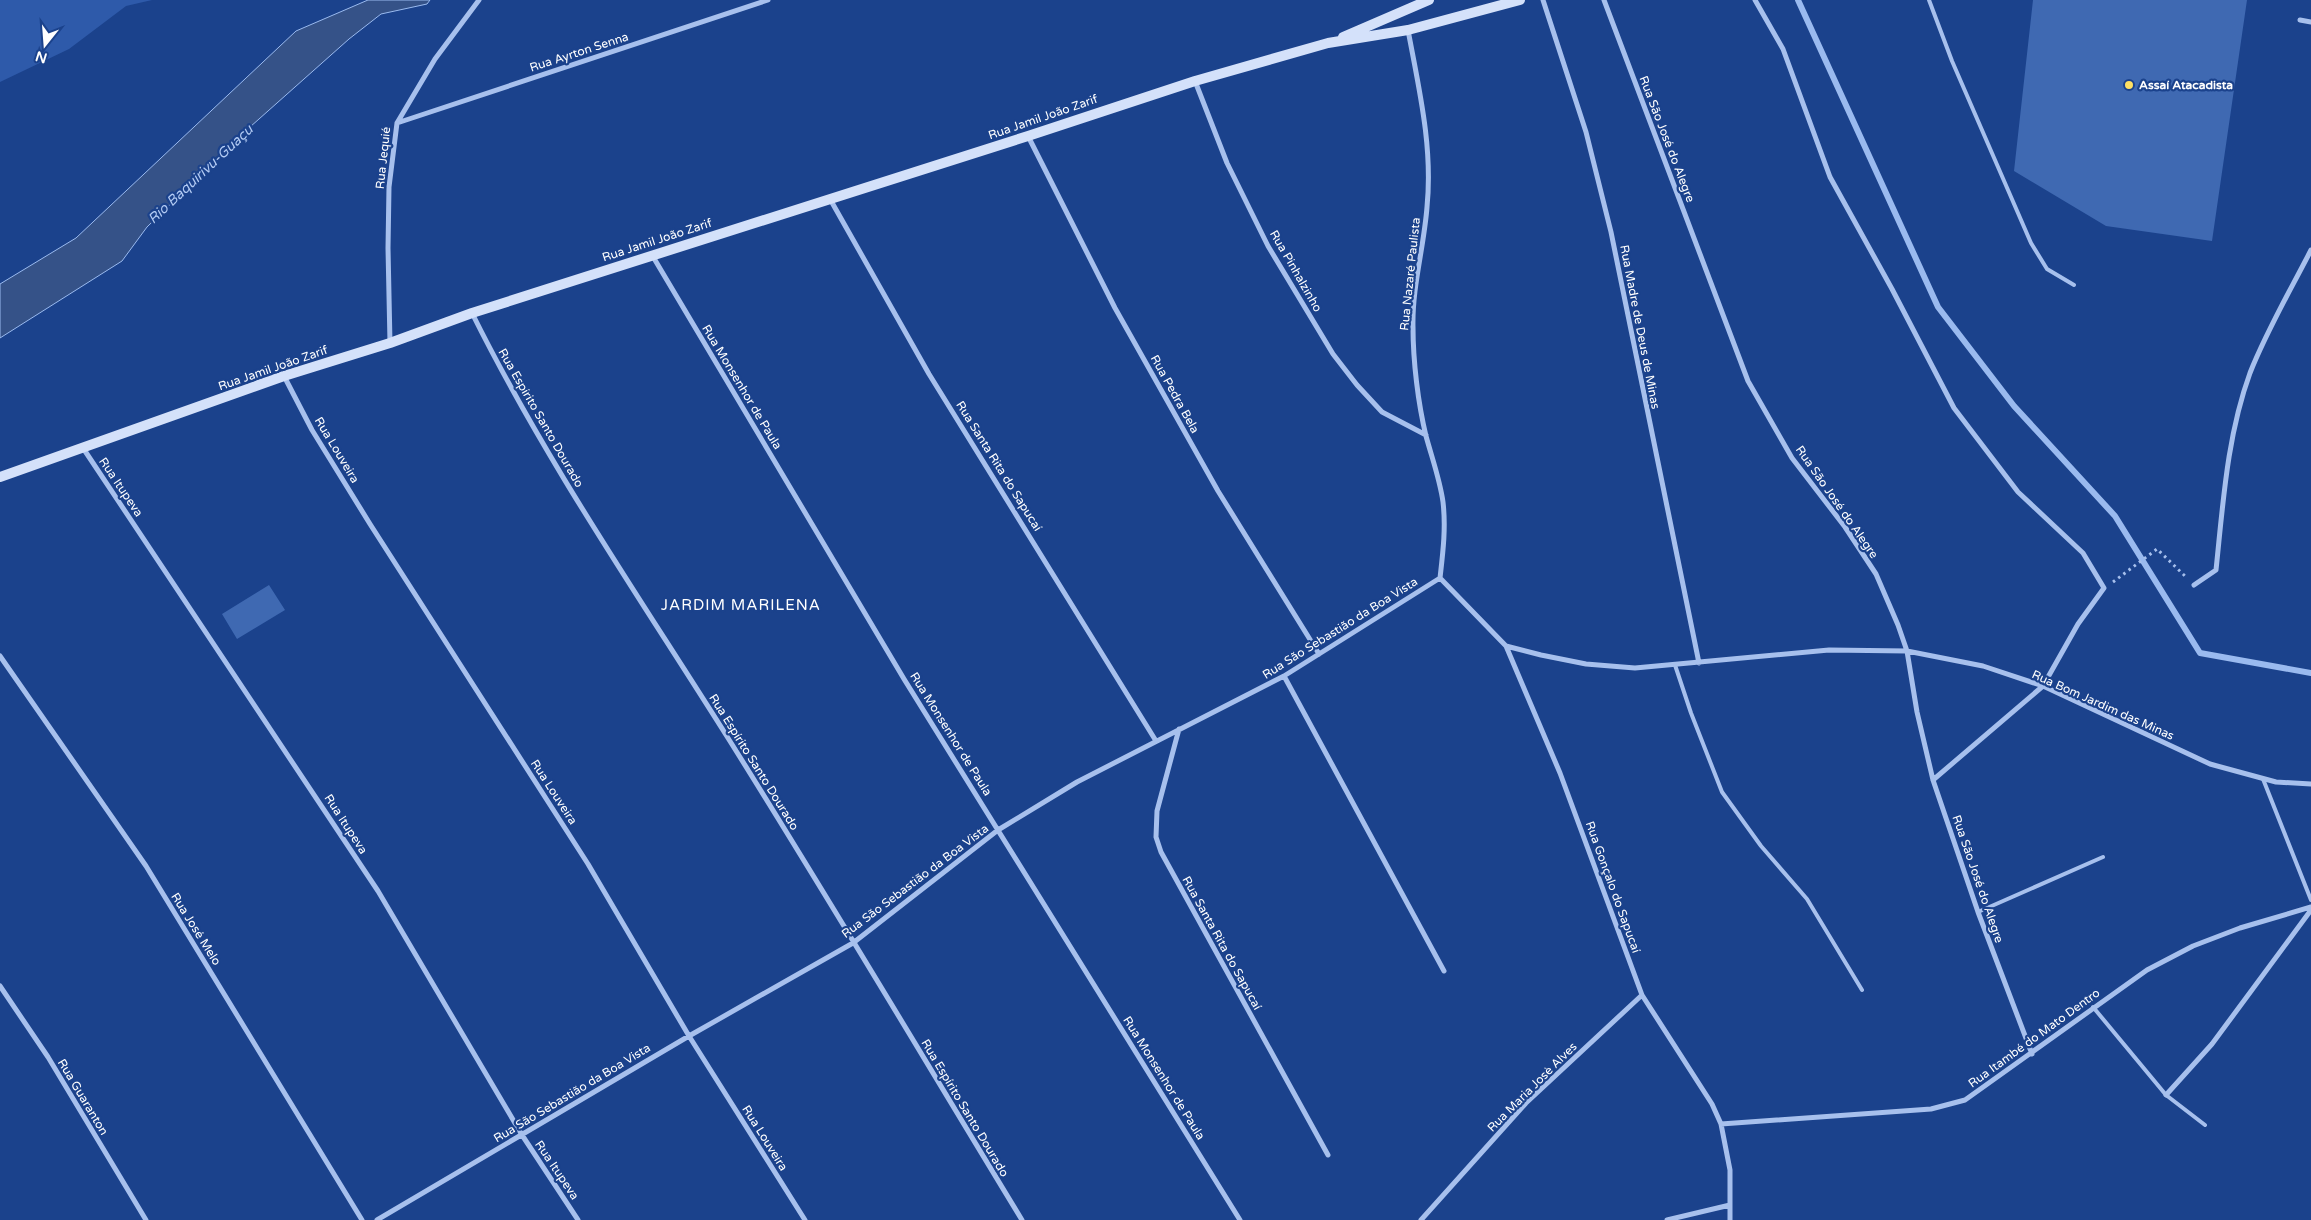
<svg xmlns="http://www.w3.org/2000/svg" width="2311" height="1220" viewBox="0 0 2311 1220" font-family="'Varela Round',sans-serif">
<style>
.green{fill:#2e5aaa}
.water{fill:#355288;stroke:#9abaef}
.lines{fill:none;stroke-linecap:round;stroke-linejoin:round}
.stream{stroke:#9abaef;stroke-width:6}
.building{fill:#3f69b2}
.path{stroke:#a7c0ed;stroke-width:3;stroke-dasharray:2.5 4;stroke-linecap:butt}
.lane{stroke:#a7c0ed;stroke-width:4}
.street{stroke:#a7c0ed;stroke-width:5}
.secondary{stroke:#d4e1fa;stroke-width:10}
.poi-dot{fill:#fee064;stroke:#1b428c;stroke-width:2}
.labels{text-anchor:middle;stroke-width:4.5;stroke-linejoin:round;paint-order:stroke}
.street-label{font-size:12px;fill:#fff;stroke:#1b428c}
.poi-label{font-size:12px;font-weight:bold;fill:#fff;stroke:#1b428c;text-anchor:start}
.water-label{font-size:14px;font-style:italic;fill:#b3cbf4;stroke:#1b428c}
.quarter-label{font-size:15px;letter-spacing:1px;fill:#fff;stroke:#1b428c}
</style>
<rect width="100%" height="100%" fill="#1b428c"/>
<path class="green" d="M0,0H152L126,6L69,49L0,82Z"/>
<path class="water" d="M368,0H430L427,4L381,14L349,39L241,135L147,227L122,261L0,338V284L76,238L296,31Z"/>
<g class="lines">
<path class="stream" d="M1798,0L1938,307L2014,406L2115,516L2200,653L2311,673"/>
</g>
<path class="building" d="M2033,0H2247L2212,241L2106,226L2014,171Z
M269,585L285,610L237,639L222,614Z"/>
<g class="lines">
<path class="path" d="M2113,582L2157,549L2185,576"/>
<path class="lane" d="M1929,0L1952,61L2031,243L2047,269L2074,285
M1675,665L1691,713L1722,792L1761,846L1807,899L1862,990
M2263,779L2311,900
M1978,912L2103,857
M2093,1007L2166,1095L2205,1125"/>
<path class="street" d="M1543,0L1586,132L1611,232L1699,663
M1604,0L1748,381L1792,458L1845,527L1876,574L1898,625L1907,651L1917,712L1933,780L1978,912L2032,1054
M1755,0L1783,49L1830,177L1892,289L1954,408L2018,492L2083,553L2104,588L2078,624L2043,686L1933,780
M2300,20L2311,22
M1408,30C1419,89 1433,147 1427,207C1424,247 1412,287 1413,327C1413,361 1418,403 1426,436C1432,458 1440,480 1443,502C1446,528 1443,552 1440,578
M1195,81L1227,163L1268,246L1333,354L1357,385L1382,412L1426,435
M397,123L768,0
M1028,136L1115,308L1218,491L1319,654
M830,199L929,374L1156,741
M652,255L904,679L1240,1220
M472,313C546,462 640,598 728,738C828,897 924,1059 1022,1220
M390,343L388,248L389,187L397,123L435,59L479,0
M284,376L312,430L370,524L588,864L689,1036L805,1220
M83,448L378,891L522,1135L578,1220
M1440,578L1506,646L1541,655L1586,664L1635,668L1829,650L1907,651L1983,666L2043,686L2210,764L2276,782L2311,784
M2194,585L2216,570C2223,504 2227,436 2250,373C2267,330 2290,291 2311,250
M1506,646L1560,773L1642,995L1712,1104L1721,1124L1730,1170V1220
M0,656L146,866L362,1220
M1284,676L1444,971
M1179,729L1157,811L1156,837L1161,852L1328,1155
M0,986L48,1057L146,1220
M2166,1095L2212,1044L2311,910
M1721,1124L1931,1109L1965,1100L2147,970L2193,946L2240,928L2311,907
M377,1220L689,1036L853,943L998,830L1077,782L1284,676L1440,578
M1421,1220L1526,1103L1642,995
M1667,1220L1730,1205"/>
<path class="secondary" d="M1343,37L1429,0
M0,477L284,376L390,343L472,313L1028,136L1195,81L1328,43L1408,30L1520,0"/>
</g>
<circle class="poi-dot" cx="2129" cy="85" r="5"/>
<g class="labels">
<g class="street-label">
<text transform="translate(579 52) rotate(-18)" y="4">Rua Ayrton Senna</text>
<text transform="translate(1043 117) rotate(-19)" y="4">Rua Jamil João Zarif</text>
<text transform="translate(1667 139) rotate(69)" y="4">Rua São José do Alegre</text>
<text transform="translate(383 158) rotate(-84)" y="4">Rua Jequié</text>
<text transform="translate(657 240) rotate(-18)" y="4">Rua Jamil João Zarif</text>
<text transform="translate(1296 271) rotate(60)" y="4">Rua Pinhalzinho</text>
<text transform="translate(1410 274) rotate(-84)" y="4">Rua Nazaré Paulista</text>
<text transform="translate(1640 327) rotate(79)" y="4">Rua Madre de Deus de Minas</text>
<text transform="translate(273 368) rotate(-19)" y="4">Rua Jamil João Zarif</text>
<text transform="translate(742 387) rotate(59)" y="4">Rua Monsenhor de Paula</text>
<text transform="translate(1175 394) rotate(61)" y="4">Rua Pedra Bela</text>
<text transform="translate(541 418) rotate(60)" y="4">Rua Espírito Santo Dourado</text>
<text transform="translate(337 450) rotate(59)" y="4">Rua Louveira</text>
<text transform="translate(999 466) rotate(58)" y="4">Rua Santa Rita do Sapucaí</text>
<text transform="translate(121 487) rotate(56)" y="4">Rua Itupeva</text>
<text transform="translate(1837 502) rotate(55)" y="4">Rua São José do Alegre</text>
<text transform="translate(1340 628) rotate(-32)" y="4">Rua São Sebastião da Boa Vista</text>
<text transform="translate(2103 705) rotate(24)" y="4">Rua Bom Jardim das Minas</text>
<text transform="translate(951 734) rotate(58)" y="4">Rua Monsenhor de Paula</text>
<text transform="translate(754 762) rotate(58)" y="4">Rua Espírito Santo Dourado</text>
<text transform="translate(554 792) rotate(57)" y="4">Rua Louveira</text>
<text transform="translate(346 824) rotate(57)" y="4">Rua Itupeva</text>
<text transform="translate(1978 879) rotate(71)" y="4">Rua São José do Alegre</text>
<text transform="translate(915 881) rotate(-37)" y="4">Rua São Sebastião da Boa Vista</text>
<text transform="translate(1613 887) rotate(70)" y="4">Rua Gonçalo do Sapucaí</text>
<text transform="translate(196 929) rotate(58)" y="4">Rua José Melo</text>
<text transform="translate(1222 943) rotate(61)" y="4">Rua Santa Rita do Sapucaí</text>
<text transform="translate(2034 1038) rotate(-36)" y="4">Rua Itambé do Mato Dentro</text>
<text transform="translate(1164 1078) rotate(58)" y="4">Rua Monsenhor de Paula</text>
<text transform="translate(1532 1087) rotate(-45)" y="4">Rua Maria Josè Alves</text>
<text transform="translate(572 1093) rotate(-31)" y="4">Rua São Sebastião da Boa Vista</text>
<text transform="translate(83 1097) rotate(59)" y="4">Rua Guaranton</text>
<text transform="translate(965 1108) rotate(59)" y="4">Rua Espírito Santo Dourado</text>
<text transform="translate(765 1138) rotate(58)" y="4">Rua Louveira</text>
<text transform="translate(557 1170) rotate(56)" y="4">Rua Itupeva</text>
</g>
<g class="poi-label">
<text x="2139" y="89">Assaí Atacadista</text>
</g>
<g class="water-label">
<text transform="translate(200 174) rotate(-43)" y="5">Rio Baquirivu-Guaçu</text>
</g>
<g class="quarter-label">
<text x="741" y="610">JARDIM MARILENA</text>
</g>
</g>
<g transform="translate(45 45) rotate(197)" stroke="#1b428c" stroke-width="4" paint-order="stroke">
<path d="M0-4L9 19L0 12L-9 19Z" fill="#ffffff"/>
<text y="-8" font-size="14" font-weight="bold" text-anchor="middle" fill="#ffffff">N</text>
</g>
</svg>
